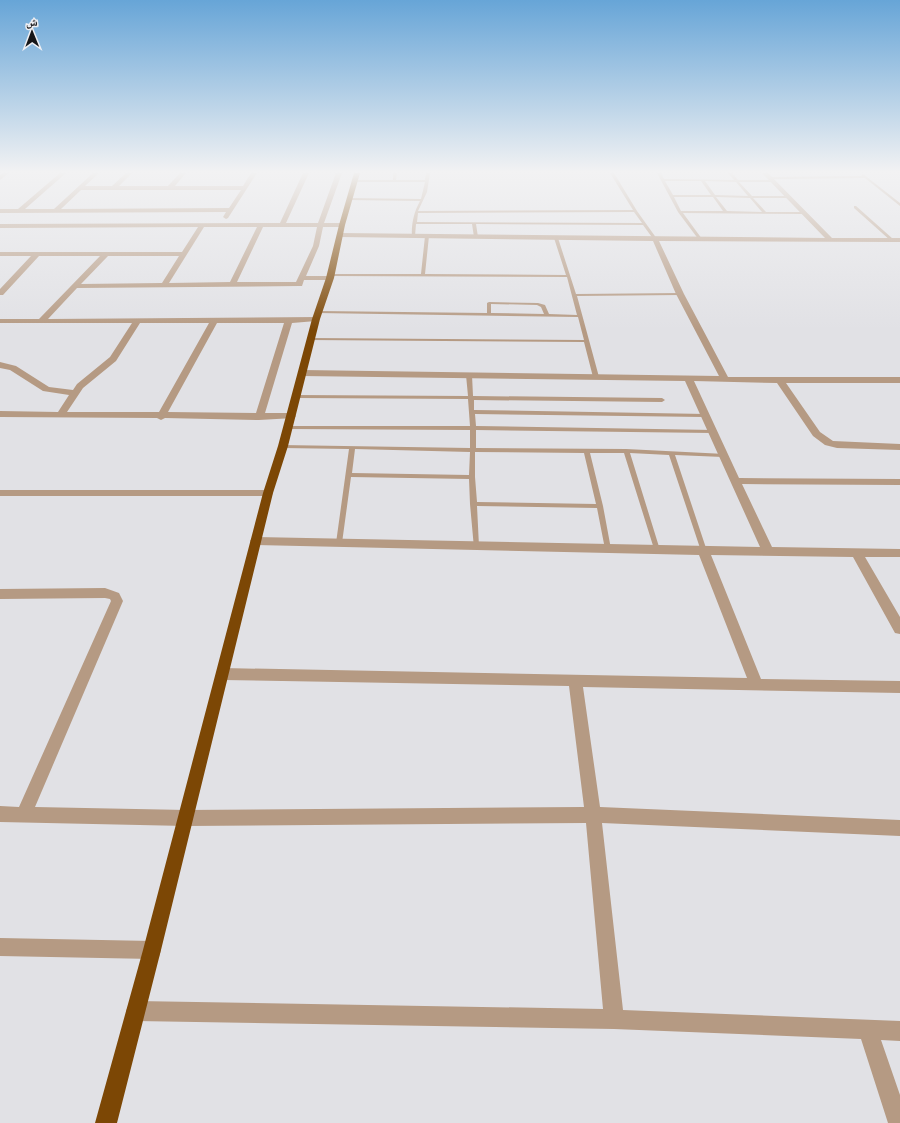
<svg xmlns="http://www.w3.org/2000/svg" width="900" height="1123" viewBox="0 0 900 1123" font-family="Quicksand,'Noto Naskh Arabic',sans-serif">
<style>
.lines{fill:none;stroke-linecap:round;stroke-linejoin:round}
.lane{fill:#b59a83;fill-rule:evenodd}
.street{fill:#b59a83;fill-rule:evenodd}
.highway{fill:#7c4705;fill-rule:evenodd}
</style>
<rect width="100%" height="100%" fill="#e1e1e5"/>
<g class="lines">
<path class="lane" d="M393,173H397L396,180H425L426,173H430L427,192L418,211L633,210L610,173H614L637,211L657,239L654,240L643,225L476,224L478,237L476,238L474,237L472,224H416L415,236L412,237C411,224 414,212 420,201L349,200L347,199L349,198L421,199L425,182H355L353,181L355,180H393ZM634,212L642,223L417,222L418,213Z
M657,173H661L664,179L734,180L728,173H732L738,180H774L773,182H739L752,196H789L791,197L789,198H753L766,212H804L806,213L804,214L683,213L702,239L699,240L678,212ZM665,181H701L711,195H673ZM705,181L736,182L748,196L715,195ZM674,197H713L723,211H681ZM716,197L750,198L762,212L727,211Z
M863,174L900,203V206L865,178L770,179L768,178L770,177L862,176L861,175Z
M854,206H856L893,239V241H891L854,208Z
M427,235L429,236L425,274L566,275L554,238L556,237L558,238L576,294L680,293L682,294L680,295L577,296L599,377L596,379L593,377L584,342L309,340V339L311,338L584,340L578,317L317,313V312L319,311L487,313V303L489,302L538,303L545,305L549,314L577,315L567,277L330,276L328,275L330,274H421L425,236ZM491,304L537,305L541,307L544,314L491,313Z
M469,373L472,375L473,396L662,398L665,400L662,402L474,400V410L706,414V416L704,417L475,414L476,426L714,430L715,431L712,433L476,430V448L626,449L725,454V456L723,457L675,455L707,551L706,553H704L701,551L669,455L630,453L660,550L659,552H655L624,453H590L603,506L611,549L610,551H606L605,549L597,508L477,506L479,546L476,548H474L470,504L469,479L351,477L342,543L339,545H337L336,543L349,449L283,448L280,446L281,445L470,448V430L288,429L286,428V426H470L468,399L296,398L293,396L294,395L468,396L466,375ZM355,449L470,452L469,475L352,473ZM475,452L584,453L596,504L477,502L475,477Z"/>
<path class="street" d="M3,173H9L0,180V175Z
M60,173H66L25,209H54L93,173H99L85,186H112L126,173H132L119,186H168L180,173H186L175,186H243L251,173H257L228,218L226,219L223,217L226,212L0,213V209H18ZM81,190H241L229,208L61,209Z
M303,173H309L286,223H318L336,173H342L324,223H342L345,225L342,227H323L319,246L306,276H333V280H304L302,286H299L77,288L48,319L319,317L320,319L316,321L292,323L265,413H291L294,414L296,416L294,418L259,420L165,418L161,420L157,418L0,417V411L58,412L69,395L43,391L10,370L0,368V362L16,366L49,387L73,390L77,384L110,357L132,323H0V319H39L100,256H39L3,295H0V289L31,256H0V252H182L198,227L0,228V224L280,223ZM204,227H257L230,282L169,283ZM263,227H317L313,246L296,282H237ZM108,256H179L162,283L81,284ZM140,323H209L159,412H67L83,388L116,361ZM217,323H284L256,413L168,412Z
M762,173H768L832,238H900V242L659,241L684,294L728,377H900V383H786L820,432L833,441L900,444V450L837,448L825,445L813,436L777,383L694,381L739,478L900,479V485L742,484L772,547L900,549V557H865L900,617V634L895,633L853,557L711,555L761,679L900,681V693L583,687L600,807L900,820V836L602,823L623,1010L900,1021V1041L881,1040L900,1095V1123H888L861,1039L614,1029L136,1021L129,1018L126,1011L129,1004L136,1001L603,1009L586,823L186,826L0,822V806L19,807L111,601L110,599L105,598L0,599V589L105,588L119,593L123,601L35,807L186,810L584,807L569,686L223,680L218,678L216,674L218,670L223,668L747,678L699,555L256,545L252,544L250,541L252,538L256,537L760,547L685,381L302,376L298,373L302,370L719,376L676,294L653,241L340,237L337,235L340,233L825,238Z
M0,490H268L272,491L273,493L272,495L268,496H0Z
M0,938L152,941L159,943L161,950L159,957L152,959L0,956Z"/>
<path class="highway" d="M354,173H360L345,225L334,278L320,319L288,446L273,493L161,950L117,1123H95L143,950L263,493L278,446L312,319L326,278L339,225Z"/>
</g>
<linearGradient id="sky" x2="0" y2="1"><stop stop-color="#67a5d7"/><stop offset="0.52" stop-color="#f2f2f3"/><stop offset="1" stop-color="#f2f2f3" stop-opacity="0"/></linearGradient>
<rect width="900" height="330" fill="url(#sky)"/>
<g transform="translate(32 32) rotate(359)" stroke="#eeeff3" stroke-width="3" paint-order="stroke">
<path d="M0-3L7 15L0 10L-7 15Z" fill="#161618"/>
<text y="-6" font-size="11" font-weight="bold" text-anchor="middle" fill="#161618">ش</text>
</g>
</svg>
